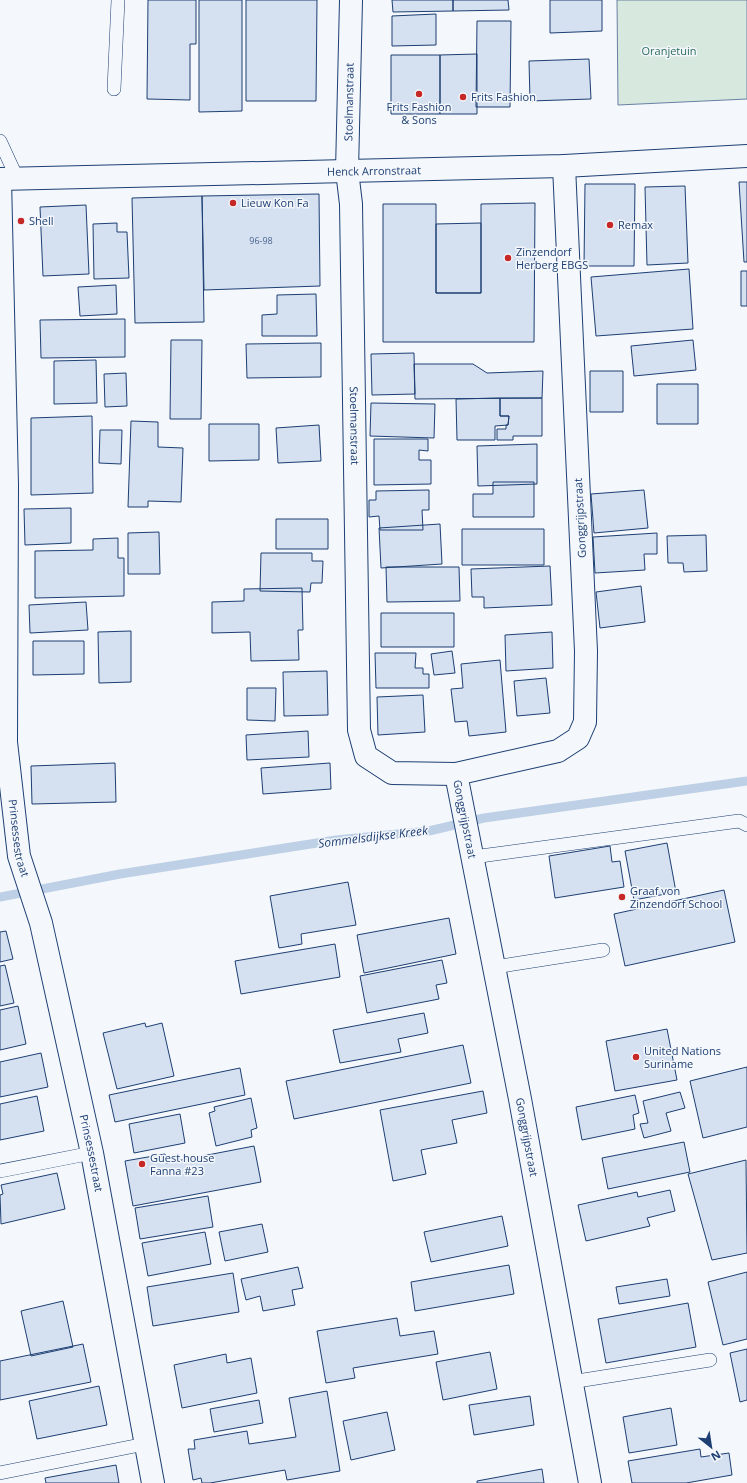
<svg xmlns="http://www.w3.org/2000/svg" width="747" height="1483" viewBox="0 0 747 1483" font-family="'Open Sans',sans-serif">
<style>
.green{fill:#d7e8df;stroke:#687fa3}
.lines{fill:none;stroke-linecap:round;stroke-linejoin:round}
.stream{stroke:#bed0e5;stroke-width:9}
.building{fill:#d5e0f0;stroke:#1d3f73}
.lane-casing{stroke:#1d3f73;stroke-width:14}
.street-casing{stroke:#1d3f73;stroke-width:24}
.secondary-casing{stroke:#1d3f73;stroke-width:24}
.primary-casing{stroke:#1d3f73;stroke-width:24}
.lane{stroke:#f4f7fb;stroke-width:13}
.street{stroke:#f4f7fb;stroke-width:22}
.secondary{stroke:#f4f7fb;stroke-width:22}
.primary{stroke:#f4f7fb;stroke-width:22}
.poi-dot{fill:#c62828;stroke:#f4f7fb;stroke-width:1.5}
.labels{text-anchor:middle;stroke-width:3;stroke-linejoin:round;paint-order:stroke}
.number-label{font-size:9px;fill:#4b6792}
.park-label{font-size:11px;fill:#2c6c60;stroke:#f4f7fb}
.poi-label{font-size:11px;fill:#1d3f73;stroke:#f4f7fb;text-anchor:start}
.street-label{font-size:11px;fill:#1d3f73;stroke:#f4f7fb}
.water-label{font-size:12px;font-style:italic;fill:#1d3f73;stroke:#f4f7fb}
</style>
<rect width="100%" height="100%" fill="#f4f7fb"/>
<path class="green" d="M617,0H747V99L618,105Z"/>
<g class="lines">
<path class="stream" d="M0,897L120,874L336,840L429,831L484,818L747,781"/>
</g>
<path class="building" d="M148,0H196V44H190V100L147,99Z
M199,0H242V111L199,112Z
M246,0H317L316,101H246Z
M392,0H453V11L393,12Z
M453,0H508L509,10L453,11Z
M550,0H602V31L550,33Z
M436,14V45L392,46V16Z
M477,21H511L510,107H476Z
M477,54V114H440V55Z
M391,55H440V114H391Z
M589,59L591,99L530,101L529,61Z
M739,182H747V262H744Z
M585,184H635L634,266H584Z
M685,186L688,263L647,265L645,187Z
M319,194L320,286L204,290L202,196Z
M202,196L204,322L135,323L132,198Z
M535,203L534,342H383V204H436V293H481V204Z
M86,205L89,274L43,276L40,207Z
M117,223V232H127L129,278L94,279L93,224Z
M481,223V293H436V224Z
M689,269L693,329L596,336L591,277Z
M741,271H747V306H741Z
M116,285L117,314L80,316L78,287Z
M316,294L317,336H262V315L277,314V295Z
M125,319V357L41,358L40,320Z
M171,340H202L201,419H170Z
M693,340L696,370L634,376L631,346Z
M321,343V377L247,378L246,344Z
M414,353L415,394L372,395L371,354Z
M96,360L97,403L54,404V361Z
M414,364H473L487,373L543,371L542,398L415,399Z
M590,371H623V412H590Z
M126,373L127,406L105,407L104,374Z
M657,384H698V424H657Z
M500,398H542V436H513V440H497V429H506V425H508L509,416H500Z
M500,398V416H509L508,425L495,426V440H457L456,399Z
M371,403L435,404L434,438L370,436Z
M92,416L93,493L31,495V418Z
M131,421L158,422V447L183,448L181,502L148,501V507H128Z
M209,424H259V460L209,461Z
M319,425L321,461L278,463L276,428Z
M100,430H122L121,464L99,463Z
M374,439H428V451L419,450V460H431V484L374,485Z
M537,444V484L478,486L477,446Z
M493,482H534V517H473V494H493Z
M429,490V510H422L423,530H380L379,516L369,517V500H376V491Z
M644,490L648,528L594,533L591,494Z
M71,508V543L25,545L24,509Z
M276,519H328V549H276Z
M440,524L442,564L381,568L379,528Z
M462,529H544V565H462Z
M159,532L160,574H128V533Z
M657,533V554H644L645,570L595,573L593,537Z
M706,535L707,571L684,572L683,563H668L667,536Z
M118,538V558H124V596L35,598V551L93,550V539Z
M261,553H312V561H323L322,583H311L310,592L260,591Z
M550,566L552,605L484,608V597H472L471,569Z
M386,567H459L460,601L387,602Z
M641,586L645,622L600,628L596,592Z
M302,588L303,630H298L299,660L251,661L250,632L212,633V602L244,601V589Z
M86,602L88,630L30,633L29,605Z
M381,613H454V647H381Z
M131,631V682L99,683L98,632Z
M552,632L553,668L506,671L505,635Z
M33,641H84V674L33,675Z
M452,651L455,673L434,675L431,654Z
M375,653H416L415,668H423V674H429V688H376Z
M500,660L506,732L469,736L467,721L455,722L451,689L463,688L461,664Z
M327,671L328,715L284,716L283,672Z
M546,678L550,713L517,716L514,681Z
M247,688H276L275,721L247,720Z
M423,695L425,732L378,735L377,697Z
M308,731L309,757L247,760L246,735Z
M115,763L116,802L32,804L31,766Z
M330,763L331,789L263,794L261,768Z
M667,843L676,892L634,900L625,851Z
M610,846L612,862L620,861L624,887L555,898L549,856Z
M348,882L356,925L301,934L302,944L279,948L270,896Z
M724,890L735,942L625,966L614,914Z
M449,918L456,954L364,973L357,935Z
M6,931L13,959L0,962V932Z
M335,944L340,977L241,994L235,961Z
M442,960L447,983L436,985L439,999L367,1013L360,976Z
M5,965L14,1003L0,1006V966Z
M18,1006L26,1044L0,1050V1010Z
M424,1013L428,1033L398,1039L401,1052L340,1063L333,1030Z
M145,1023L146,1027L162,1023L174,1076L117,1089L103,1033Z
M667,1029L677,1080L615,1091L606,1041Z
M463,1045L471,1083L294,1119L286,1081Z
M41,1053L48,1087L0,1097V1062Z
M747,1067V1127L703,1138L690,1081Z
M240,1068L245,1095L115,1122L109,1095Z
M483,1091L487,1113L452,1120L457,1143L421,1150L426,1174L393,1181L380,1110Z
M680,1092L685,1108L666,1113L671,1131L644,1138L640,1124L648,1123L643,1101Z
M635,1095L639,1113L633,1115L635,1129L582,1140L576,1107Z
M37,1096L44,1131L0,1140V1104Z
M251,1098L257,1128L251,1130L252,1137L216,1146L209,1113L215,1111L214,1107Z
M180,1114L185,1143L134,1153L129,1124Z
M684,1142L690,1172L608,1189L602,1158Z
M254,1146L261,1182L133,1206L125,1161L165,1154L166,1163Z
M746,1160L747,1253L712,1260L688,1174Z
M57,1173L65,1209L1,1224L0,1195L3,1194L1,1185Z
M670,1190L675,1211L647,1218L650,1226L586,1241L578,1205L637,1192L638,1197Z
M208,1196L213,1227L140,1239L135,1208Z
M502,1216L508,1246L431,1262L424,1232Z
M262,1224L268,1252L225,1261L219,1232Z
M205,1232L211,1264L148,1276L142,1243Z
M509,1265L514,1294L415,1311L411,1282Z
M298,1267L303,1288L292,1290L295,1305L263,1311L260,1296L246,1300L241,1279Z
M747,1272V1339L723,1345L708,1282Z
M233,1273L239,1312L153,1326L147,1287Z
M667,1279L670,1296L619,1304L616,1287Z
M63,1301L73,1347L31,1356L21,1311Z
M688,1303L696,1347L606,1363L598,1319Z
M397,1318L400,1336L434,1331L438,1354L353,1368L355,1378L326,1383L317,1331Z
M83,1344L91,1382L0,1400V1361Z
M747,1349V1400L740,1402L730,1353Z
M490,1352L497,1389L443,1400L436,1362Z
M226,1354L227,1363L251,1358L257,1393L182,1408L174,1365Z
M99,1386L107,1425L37,1439L29,1401Z
M327,1391L340,1471L287,1480L285,1470L210,1483H202L201,1478L193,1480L188,1449H195L194,1440L247,1431L249,1444L296,1437L289,1398Z
M530,1396L534,1425L474,1435L469,1405Z
M259,1400L263,1423L214,1432L210,1409Z
M671,1408L677,1445L629,1453L623,1417Z
M387,1412L395,1450L351,1460L343,1421Z
M700,1449L701,1457L729,1453L732,1475L686,1483H632L628,1461Z
M116,1465L119,1483H46L45,1478Z
M542,1469L544,1483H477V1481Z"/>
<g class="lines">
<defs>
<path id="lane" d="M114,89L118,0
M0,141L17,178
M473,857L739,821L747,825
M495,967L603,950
M0,1171L92,1153
M571,1382L710,1360
M0,1473L145,1444"/>
<g id="street">
<path id="s1" d="M347,171L351,204L359,730L366,756L392,773L456,774L558,751L578,738L585,722L586,651L564,166"/>
<path id="s2" d="M0,179L7,485L6,742L19,856L41,923L92,1153L153,1483"/>
<path id="s3" d="M456,774L520,1099L590,1483"/>
</g>
<path id="secondary" d="M0,179L347,171"/>
<path id="primary" d="M351,0L347,171L564,166L747,156"/>
</defs>
<use href="#lane" class="lane-casing"/>
<use href="#street" class="street-casing"/>
<use href="#secondary" class="secondary-casing"/>
<use href="#primary" class="primary-casing"/>
<use href="#lane" class="lane"/>
<use href="#street" class="street"/>
<use href="#secondary" class="secondary"/>
<use href="#primary" class="primary"/>
</g>
<g class="poi-dot">
<circle cx="419" cy="94" r="4"/>
<circle cx="463" cy="97" r="4"/>
<circle cx="233" cy="203" r="4"/>
<circle cx="21" cy="221" r="4"/>
<circle cx="610" cy="225" r="4"/>
<circle cx="508" cy="258" r="4"/>
<circle cx="622" cy="897" r="4"/>
<circle cx="636" cy="1057" r="4"/>
<circle cx="142" cy="1164" r="4"/>
</g>
<g class="labels">
<g class="number-label">
<text x="261" y="244">96-98</text>
</g>
<g class="park-label">
<text x="669" y="55">Oranjetuin</text>
</g>
<g class="poi-label">
<text x="471" y="101">Frits Fashion</text>
<text x="419" y="111" text-anchor="middle">Frits Fashion<tspan x="419" dy="13">&amp; Sons</tspan></text>
<text x="241" y="207">Lieuw Kon Fa</text>
<text x="29" y="225">Shell</text>
<text x="618" y="229">Remax</text>
<text x="516" y="256">Zinzendorf<tspan x="516" dy="13">Herberg EBGS</tspan></text>
<text x="630" y="895">Graaf von<tspan x="630" dy="13">Zinzendorf School</tspan></text>
<text x="644" y="1055">United Nations<tspan x="644" dy="13">Suriname</tspan></text>
<text x="150" y="1162">Guest house<tspan x="150" dy="13">Fanna #23</tspan></text>
</g>
<g class="street-label">
<text transform="translate(349 102) rotate(-89)" y="4">Stoelmanstraat</text>
<text transform="translate(374 171) rotate(-1)" y="4">Henck Arronstraat</text>
<text dy="4" stroke="none"><textPath href="#s1" startOffset="255">Stoelmanstraat</textPath></text>
<text transform="translate(580 518) rotate(-93)" y="4">Gonggrijpstraat</text>
<text dy="4" stroke="none"><textPath href="#s3" startOffset="46">Gonggrijpstraat</textPath></text>
<text dy="4" stroke="none"><textPath href="#s2" startOffset="660">Prinsessestraat</textPath></text>
<text dy="4" stroke="none"><textPath href="#s3" startOffset="370">Gonggrijpstraat</textPath></text>
<text dy="4" stroke="none"><textPath href="#s2" startOffset="984">Prinsessestraat</textPath></text>
</g>
<g class="water-label">
<text transform="translate(373 837) rotate(-7)" y="4">Sommelsdijkse Kreek</text>
</g>
</g>
<g transform="translate(711 1447) rotate(150)" stroke="#f4f7fb" stroke-width="3" paint-order="stroke">
<path d="M0-3L7 15L0 10L-7 15Z" fill="#1d3f73"/>
<text y="-6" font-size="11" font-weight="bold" text-anchor="middle" fill="#1d3f73">N</text>
</g>
</svg>
